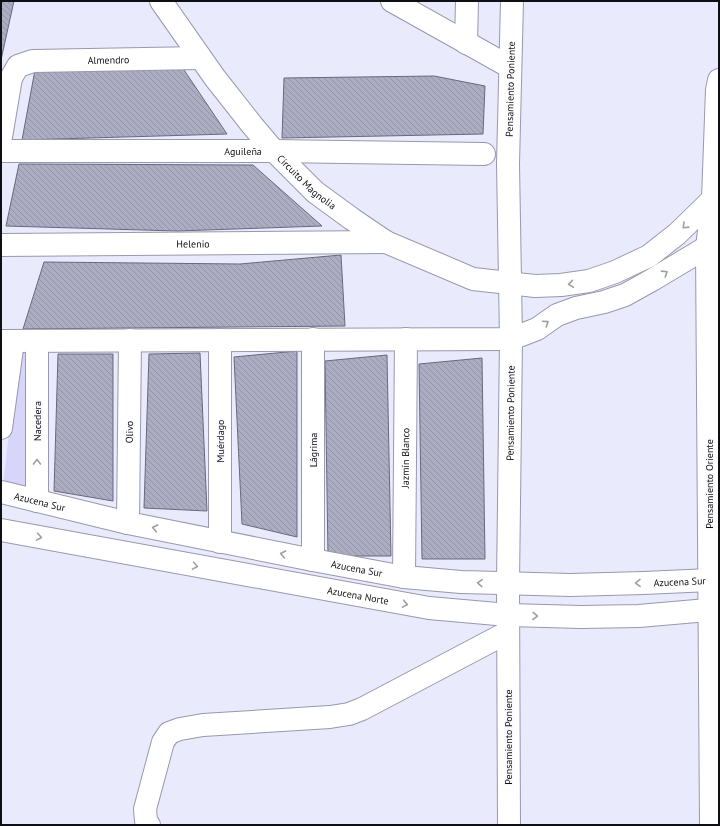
<svg xmlns="http://www.w3.org/2000/svg" width="720" height="826" viewBox="0 0 720 826" font-family="'PT Sans',sans-serif">
<style>
.green{fill:#d7d6fa}
.building{fill:url(#building-back-hatch);stroke:#69697d}
.lines{fill:none;stroke-linecap:round;stroke-linejoin:round}
.minor-casing{stroke:#9898ae;stroke-width:24}
.minor{stroke:#fff;stroke-width:22}
.oneway{stroke:#9f9fa1}
.labels{text-anchor:middle;stroke-width:3;stroke-linejoin:round;paint-order:stroke}
.street-label{font-size:10px;fill:#0e0e15;stroke:#f9f9fd}
</style>
<defs>
<pattern id="building-back-hatch" width="6" height="6" patternUnits="userSpaceOnUse"><rect width="6" height="6" fill="#acacc2"/><path d="M-1 5l2 2M0 0l6 6M5-1l2 2" fill="none" stroke="#9393a6"/></pattern>
</defs>
<rect width="100%" height="100%" fill="#eaeafd"/>
<path class="green" d="M18,351H31L32,492L3,486Z"/>
<path class="building" d="M1,1H14L1,60Z
M182,67L227,134L22,140L35,70Z
M434,76L485,86L483,134L282,138L284,78Z
M19,164L253,165L322,226L177,231L6,226Z
M341,255L345,326L23,329L44,262L240,264Z
M297,351V537L242,524L234,357Z
M200,353L207,511L144,508L149,354Z
M58,354H113V501L54,491Z
M387,355L391,556H328L325,361Z
M482,358L485,559H422L419,364Z"/>
<g class="lines">
<defs>
<g id="minor">
<path id="s1" d="M161,1L215,78L252,125L274,151L315,192L352,219L386,242L473,279L535,286L561,285L589,281L615,272L649,256L677,234L713,199H719"/>
<path d="M392,1L510,67"/>
<path d="M466,43L467,1"/>
<path id="s2" d="M1,137L11,78L18,66L33,61L200,58"/>
<path id="s3" d="M1,151H274L484,154"/>
<path id="s4" d="M1,245L386,242"/>
<path d="M313,339V560"/>
<path d="M220,340V542"/>
<path d="M1,341L511,339L537,329L557,315L576,308L604,302L625,295L652,280L707,247"/>
<path d="M37,341V501"/>
<path d="M1,428L13,341"/>
<path id="s5" d="M1,492L128,523L313,560L404,577L461,582L570,585L644,583L710,580L719,579"/>
<path id="s6" d="M128,523L130,340"/>
<path id="s7" d="M1,530L429,608L508,615L581,617L639,616L719,609"/>
<path id="s8" d="M404,577L406,339"/>
<path d="M149,825L146,821L145,809L163,742L169,733L180,729L203,725L330,717L349,714L362,709L508,632"/>
<path id="s9" d="M509,825L508,584L511,339L508,164L512,1"/>
<path d="M711,825L707,247L713,199L717,90L719,80"/>
</g>
</defs>
<use href="#minor" class="minor-casing"/>
<use href="#minor" class="minor"/>
</g>
<defs><path id="oneway-chevron" d="M-2-3.5L2.5 0L-2 3.5" fill="none" stroke-width="1.6" stroke-linecap="round" stroke-linejoin="round"/></defs>
<g class="oneway">
<use href="#oneway-chevron" transform="translate(685 226) rotate(136)"/>
<use href="#oneway-chevron" transform="translate(665 273) rotate(-32)"/>
<use href="#oneway-chevron" transform="translate(571 284) rotate(172)"/>
<use href="#oneway-chevron" transform="translate(546 323) rotate(-34)"/>
<use href="#oneway-chevron" transform="translate(37 462) rotate(-90)"/>
<use href="#oneway-chevron" transform="translate(155 528) rotate(-169)"/>
<use href="#oneway-chevron" transform="translate(39 537) rotate(10)"/>
<use href="#oneway-chevron" transform="translate(283 554) rotate(-169)"/>
<use href="#oneway-chevron" transform="translate(195 566) rotate(10)"/>
<use href="#oneway-chevron" transform="translate(480 583) rotate(-177)"/>
<use href="#oneway-chevron" transform="translate(638 583) rotate(179)"/>
<use href="#oneway-chevron" transform="translate(405 604) rotate(10)"/>
<use href="#oneway-chevron" transform="translate(535 616) rotate(2)"/>
</g>
<g class="labels">
<g class="street-label">
<text dy="4" stroke="none"><textPath href="#s2" startOffset="165">Almendro</textPath></text>
<text dy="4" stroke="none"><textPath href="#s9" startOffset="736">Pensamiento Poniente</textPath></text>
<text dy="4" stroke="none"><textPath href="#s3" startOffset="242">Aguileña</textPath></text>
<text dy="4" stroke="none"><textPath href="#s1" startOffset="233">Circuito Magnolia</textPath></text>
<text dy="4" stroke="none"><textPath href="#s4" startOffset="192">Helenio</textPath></text>
<text dy="4" stroke="none"><textPath href="#s9" startOffset="412">Pensamiento Poniente</textPath></text>
<text transform="translate(37 421) rotate(-90)" y="4">Nacedera</text>
<text dy="4" stroke="none"><textPath href="#s6" startOffset="91">Olivo</textPath></text>
<text transform="translate(220 441) rotate(-90)" y="4">Muérdago</text>
<text transform="translate(313 450) rotate(-90)" y="4">Lágrima</text>
<text dy="4" stroke="none"><textPath href="#s8" startOffset="119">Jazmín Blanco</textPath></text>
<text transform="translate(709 484) rotate(-90)" y="4">Pensamiento Oriente</text>
<text dy="4" stroke="none"><textPath href="#s5" startOffset="40">Azucena Sur</textPath></text>
<text dy="4" stroke="none"><textPath href="#s5" startOffset="364">Azucena Sur</textPath></text>
<text dy="4" stroke="none"><textPath href="#s5" startOffset="688">Azucena Sur</textPath></text>
<text dy="4" stroke="none"><textPath href="#s7" startOffset="363">Azucena Norte</textPath></text>
<text transform="translate(508 737) rotate(-90)" y="4">Pensamiento Poniente</text>
</g>
</g>
<rect width="720" height="826" fill="none" stroke="#0e0e15" stroke-width="4"/>
</svg>
